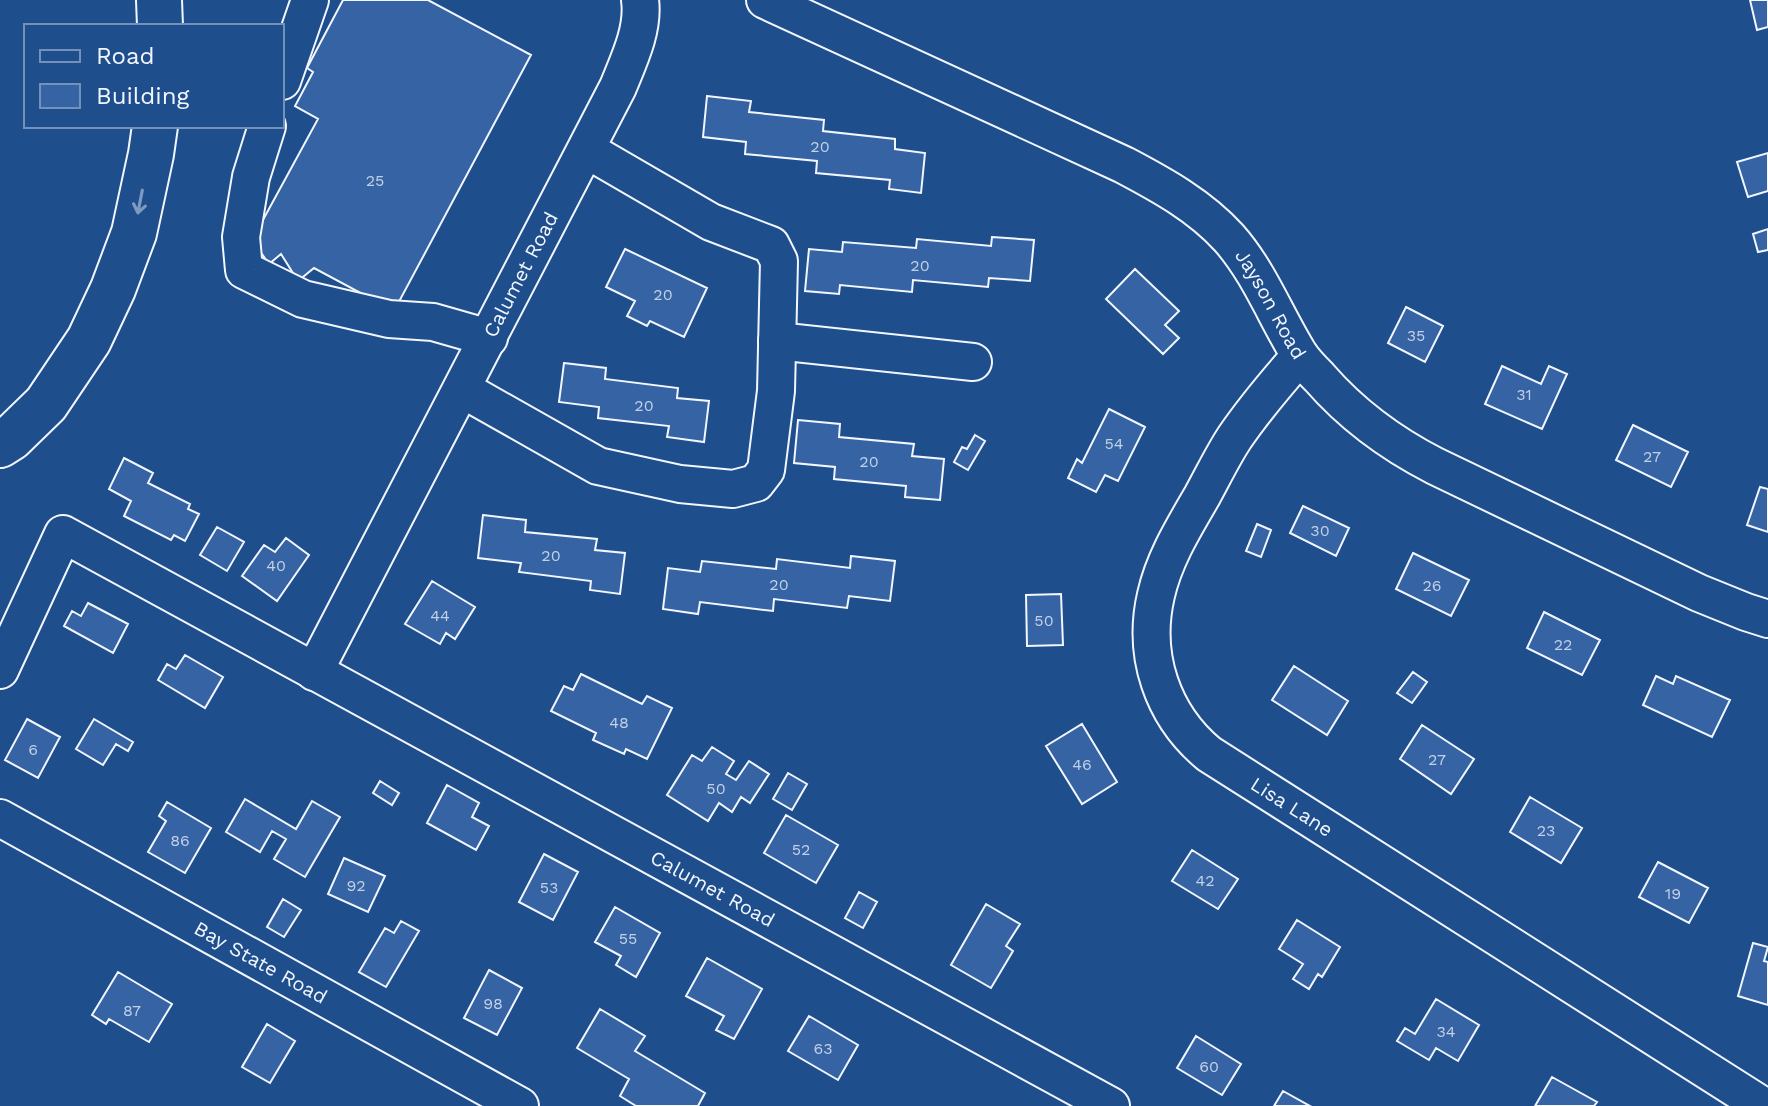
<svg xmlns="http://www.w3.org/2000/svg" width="1768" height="1106" viewBox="0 0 1768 1106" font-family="'Work Sans',sans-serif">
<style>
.building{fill:#3563a3;stroke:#f2f6ff;stroke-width:2}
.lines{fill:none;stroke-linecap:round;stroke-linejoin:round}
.minor-casing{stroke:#f2f6ff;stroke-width:40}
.highway-casing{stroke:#f2f6ff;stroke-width:48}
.minor{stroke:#1f4e8c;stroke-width:36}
.highway{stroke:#1f4e8c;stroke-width:44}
.oneway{stroke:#7e9ac0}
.labels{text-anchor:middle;stroke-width:6;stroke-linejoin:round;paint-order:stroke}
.number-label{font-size:16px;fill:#c3d1e8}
.street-label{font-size:20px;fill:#f2f6ff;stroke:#1f4e8c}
</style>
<rect width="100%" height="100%" fill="#1f4e8c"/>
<path class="building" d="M343,0H428L531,55L394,311L314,268L298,281L281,254L269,264L252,240L318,119L295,106L313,72L307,68Z
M1750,0H1768V27L1757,30Z
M707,96L751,101L749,112L824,120L823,131L895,139V149L925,153L921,193L889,189L890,180L816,173L817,161L745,154L746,142L703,137Z
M1768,153V191L1748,197L1737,162Z
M1768,229V250L1758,252L1753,234Z
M992,237L1034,240L1030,281L989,278L988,287L913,280L912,292L840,285L839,294L805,291L809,249L842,252L843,242L916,248L917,239L991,246Z
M625,249L707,288L684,337L650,321L647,326L627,316L635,301L606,287Z
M1135,269L1179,311L1165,325L1179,338L1163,354L1106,299Z
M1406,307L1443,326L1425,362L1388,343Z
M564,363L606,368L605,379L678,388L677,398L709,401L704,442L667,437L669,426L598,418L599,407L559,402Z
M1502,366L1541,384L1549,366L1567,374L1542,429L1485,404Z
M1109,409L1145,427L1118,481L1105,475L1096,492L1068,478L1077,459L1082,463Z
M798,420L840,424L839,437L914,444L912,456L944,459L940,500L905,497L906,486L834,479L835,467L794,463Z
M1633,425L1688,452L1671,487L1616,460Z
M975,435L985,441L968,470L954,462L962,447L967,449Z
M124,458L153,473L148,483L190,504L188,509L199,514L185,541L174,535L171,540L124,516L131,501L109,489Z
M1760,487L1768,489V532L1747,525Z
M1303,506L1349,528L1336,556L1290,533Z
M483,515L526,520L525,532L597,539L595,550L625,553L620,594L590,590L591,581L519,572L521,563L478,558Z
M1257,524L1271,530L1261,557L1246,551Z
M217,527L244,542L227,571L200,555Z
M286,538L309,555L277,601L242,576L264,545L275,552Z
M1413,553L1469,580L1451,616L1396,589Z
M851,556L895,561L890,601L849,596L847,608L774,599L773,611L700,602L698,614L663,609L668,568L700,572L702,561L776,569L777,559L850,568Z
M432,581L475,607L455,639L446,633L440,644L405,624Z
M1061,594L1063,645L1027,646L1026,595Z
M88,603L128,624L113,653L64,626L72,611L81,616Z
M1544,612L1600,640L1582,675L1527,648Z
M185,655L223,677L205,708L158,680L167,664L176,669Z
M1294,666L1348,701L1327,735L1272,700Z
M1413,672L1427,682L1412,703L1397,693Z
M581,674L642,704L647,696L672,708L647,759L626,749L624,754L593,740L596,733L551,711L564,686L573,690Z
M1656,676L1673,684L1676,676L1730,700L1712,737L1643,705Z
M27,719L60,737L38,778L5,760Z
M94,719L133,742L128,751L116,744L103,765L76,749Z
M1082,724L1117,782L1082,804L1046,746Z
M1422,725L1474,759L1451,794L1400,759Z
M712,747L734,761L726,774L736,780L749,761L769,774L750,803L741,797L732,812L719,803L708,821L667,795L692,755L702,761Z
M788,773L807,784L792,810L773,799Z
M380,781L399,793L392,805L373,793Z
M447,785L479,803L472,817L489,826L476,850L427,823Z
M1530,797L1582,828L1561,863L1510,832Z
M245,799L296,829L312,801L340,817L305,877L274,859L286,839L272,831L260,852L226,832Z
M167,802L211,828L185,873L148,852L166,821L159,816Z
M786,815L838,845L816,883L764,853Z
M1192,850L1238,879L1218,909L1172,881Z
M544,854L578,872L553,920L519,902Z
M344,858L385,876L368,912L328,894Z
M1658,862L1708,888L1689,923L1639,897Z
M859,892L877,902L863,928L845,918Z
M283,899L301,910L284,937L267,927Z
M986,904L1020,924L1006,946L1013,951L991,988L951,965Z
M615,907L660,933L636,977L616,965L621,956L595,942Z
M1297,920L1340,947L1322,977L1318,974L1309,989L1293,979L1303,964L1279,949Z
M401,921L419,931L386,987L359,972L385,928L394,933Z
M1753,943L1768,947L1764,961L1768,962V1005L1738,996Z
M707,958L762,989L734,1039L716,1030L724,1016L686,996Z
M489,970L522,988L497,1035L464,1018Z
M118,972L172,1004L149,1042L109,1019L106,1024L92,1015Z
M1436,999L1479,1025L1458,1061L1436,1048L1429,1060L1397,1041L1405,1028L1415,1034Z
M600,1009L645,1036L635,1051L705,1093L698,1106H636L620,1096L629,1079L577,1048Z
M809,1016L858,1045L838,1080L788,1051Z
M267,1024L295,1041L270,1083L242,1067Z
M1196,1036L1241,1064L1222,1095L1177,1068Z
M1552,1077L1597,1102L1594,1106H1535Z
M1283,1091L1310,1106H1274Z"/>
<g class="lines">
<defs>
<g id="minor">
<path id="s1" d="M765,0L1124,165C1162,185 1200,206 1229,238C1259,272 1275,315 1299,354C1304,362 1312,370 1319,377C1352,415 1390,443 1435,466L1699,593L1746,612L1768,619"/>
<path d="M282,81L310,0"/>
<path d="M267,126L251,177L241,237L244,270L303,299L389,319L433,322L489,338"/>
<path d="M777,341L973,362"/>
<path id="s2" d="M1300,356C1277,382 1255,408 1235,437C1223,455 1213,476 1202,496C1184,527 1164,559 1156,595C1142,655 1162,715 1209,754L1763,1106"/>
<path d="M462,389L598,466L680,484L733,489L756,483L766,470L776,391L779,261L771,245L711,222L587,150"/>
<path id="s3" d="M0,670L63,534L1111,1106"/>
<path id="s4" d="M314,672L618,87C629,60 644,29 640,0"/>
<path id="s5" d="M0,818L520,1106"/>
</g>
<path id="highway" d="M159,0L160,26
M0,445L11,438L46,404L89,340L113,289L134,233L151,154L155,126"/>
</defs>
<use href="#minor" class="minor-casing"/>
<use href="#highway" class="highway-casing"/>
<use href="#minor" class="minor"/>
<use href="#highway" class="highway"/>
</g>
<defs><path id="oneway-shaft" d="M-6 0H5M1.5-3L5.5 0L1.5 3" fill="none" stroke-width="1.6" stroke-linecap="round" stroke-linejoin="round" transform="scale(2)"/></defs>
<use class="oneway" href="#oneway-shaft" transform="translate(140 202) rotate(101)"/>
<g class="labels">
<g class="number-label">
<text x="820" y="152">20</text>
<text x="375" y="186">25</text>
<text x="920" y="271">20</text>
<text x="663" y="300">20</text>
<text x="1416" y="341">35</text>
<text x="1524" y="400">31</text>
<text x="644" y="411">20</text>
<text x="1114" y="449">54</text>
<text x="1652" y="462">27</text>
<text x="869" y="467">20</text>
<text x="1320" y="536">30</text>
<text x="551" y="561">20</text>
<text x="276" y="571">40</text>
<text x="779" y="590">20</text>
<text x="1432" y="591">26</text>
<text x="440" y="621">44</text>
<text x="1044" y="626">50</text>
<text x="1563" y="650">22</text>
<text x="619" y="728">48</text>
<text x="33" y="755">6</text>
<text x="1437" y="765">27</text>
<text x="1082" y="770">46</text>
<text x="716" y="794">50</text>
<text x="1546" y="836">23</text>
<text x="180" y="846">86</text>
<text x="801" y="855">52</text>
<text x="1205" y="886">42</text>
<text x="356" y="891">92</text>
<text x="549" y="893">53</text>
<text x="1673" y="899">19</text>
<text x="628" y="944">55</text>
<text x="493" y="1009">98</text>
<text x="132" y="1016">87</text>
<text x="1446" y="1037">34</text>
<text x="823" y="1054">63</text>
<text x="1209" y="1072">60</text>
</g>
<g class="street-label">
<text dy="7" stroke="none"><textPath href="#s4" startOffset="448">Calumet Road</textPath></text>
<text dy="7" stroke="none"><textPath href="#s1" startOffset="602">Jayson Road</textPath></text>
<text dy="7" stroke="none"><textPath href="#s2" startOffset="556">Lisa Lane</textPath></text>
<text dy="7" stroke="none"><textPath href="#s3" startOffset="890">Calumet Road</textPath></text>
<text dy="7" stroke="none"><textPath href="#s5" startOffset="298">Bay State Road</textPath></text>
</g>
</g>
<rect x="24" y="24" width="260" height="104" fill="#1f4e8c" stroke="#7391ba" stroke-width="2"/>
<rect x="40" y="50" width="40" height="12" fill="#1f4e8c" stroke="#7391ba" stroke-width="2"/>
<text x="96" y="64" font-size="24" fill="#f2f6ff">Road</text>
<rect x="40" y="84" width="40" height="24" fill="#3563a3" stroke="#7391ba" stroke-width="2"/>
<text x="96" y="104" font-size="24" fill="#f2f6ff">Building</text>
</svg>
